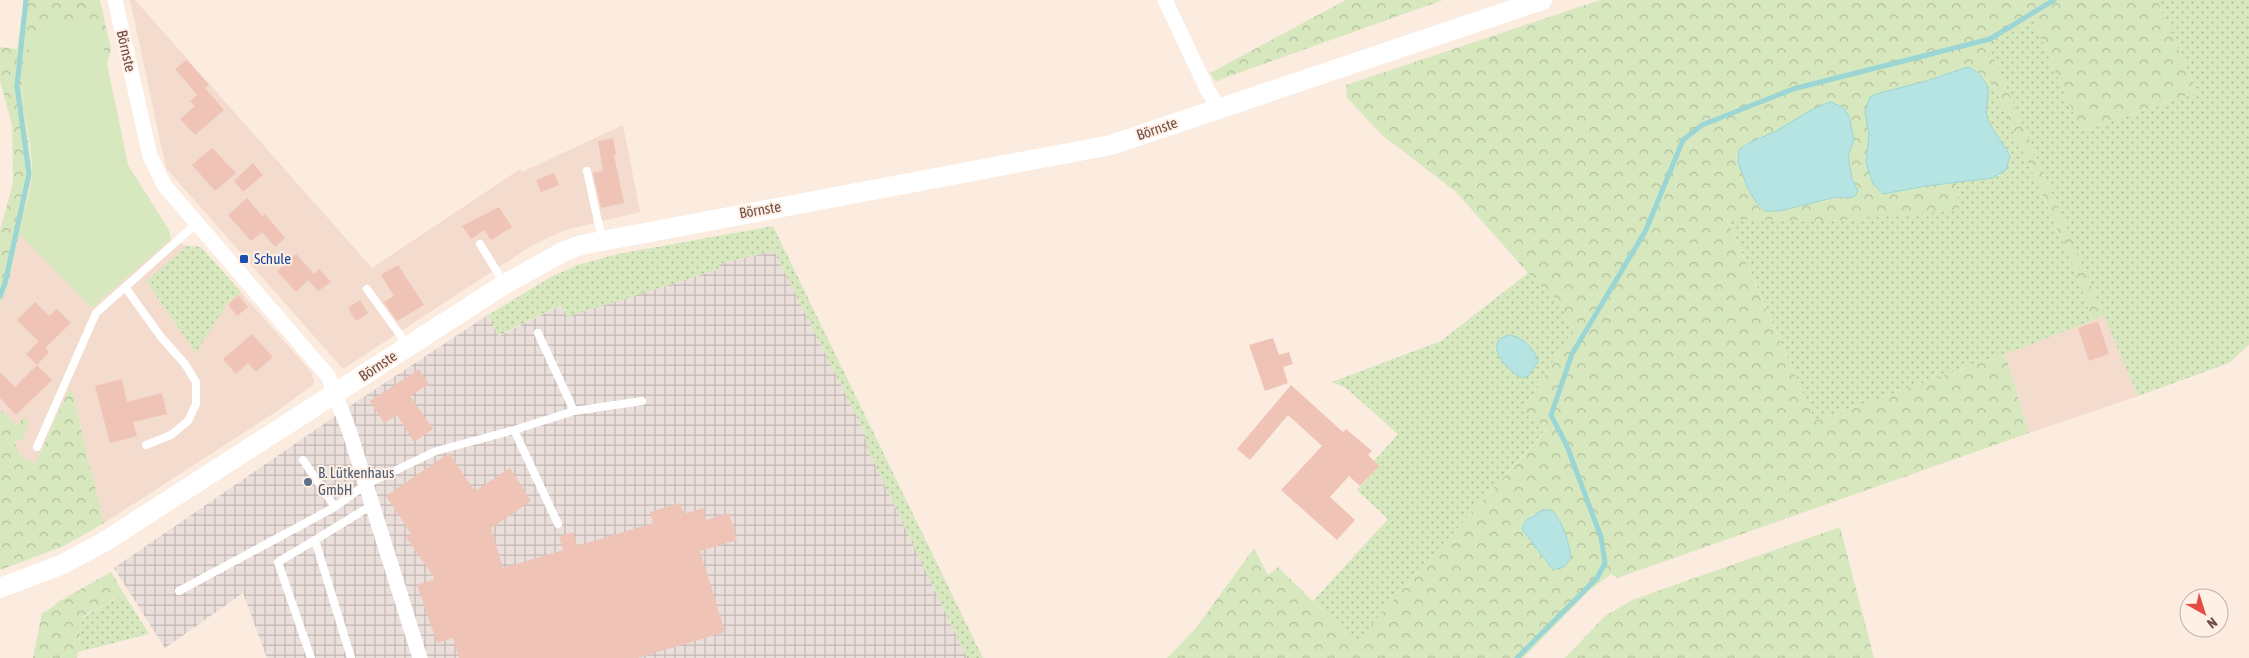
<svg xmlns="http://www.w3.org/2000/svg" width="2249" height="658" viewBox="0 0 2249 658" font-family="'Asap Condensed',sans-serif">
<style>
.residential{fill:#f3dbce}
.industrial{fill:url(#industrial-grid)}
.grass{fill:url(#grass-dots)}
.forest{fill:url(#forest-crowns);fill-rule:evenodd}
.park{fill:#d7e8bf}
.water{fill:#b5e4e2;stroke:#9bd6d4}
.lines{fill:none;stroke-linecap:round;stroke-linejoin:round}
.stream{stroke:#9bd6d4;stroke-width:5}
.building{fill:#f0c3b7}
.lane{stroke:#fff;stroke-width:8}
.street{stroke:#fff;stroke-width:15}
.secondary{stroke:#fff;stroke-width:20}
.transit-dot{fill:#1a4fb4;stroke:#fff0e5;stroke-width:2}
.service-dot{fill:#5c6f8a;stroke:#fff0e5;stroke-width:2}
.labels{text-anchor:middle;stroke-width:4;stroke-linejoin:round;paint-order:stroke}
.street-label{font-size:15px;fill:#714f48;stroke:#fff0e5}
.transit-label{font-size:15px;fill:#164399;stroke:#fff0e5;text-anchor:start}
.service-label{font-size:15px;fill:#4e5e75;stroke:#fff0e5;text-anchor:start}
</style>
<defs>
<pattern id="industrial-grid" width="8" height="8" patternUnits="userSpaceOnUse" patternTransform="scale(1.25)"><rect width="8" height="8" fill="#eadfdb"/><path d="M0 4h8M4 0v8" fill="none" stroke="#c2b7b4"/></pattern>
<pattern id="grass-dots" width="8" height="8" patternUnits="userSpaceOnUse" patternTransform="scale(1.25)"><rect width="8" height="8" fill="#d7e8bf"/><path d="M2 2h.1M6 6h.1" fill="none" stroke="#b3be9d" stroke-width="1.8" stroke-linecap="round"/></pattern>
<pattern id="forest-crowns" width="20" height="18" patternUnits="userSpaceOnUse" patternTransform="scale(1.25)"><rect width="20" height="18" fill="#d7e8bf"/><path d="M2 6a3 3 0 1 1 6 0M12 15a3 3 0 1 1 6 0" fill="none" stroke="#b3be9d"/></pattern>
</defs>
<rect width="100%" height="100%" fill="#fcebdf"/>
<path class="residential" d="M130,0H135L372,268L520,169L522,172L623,125L640,212L565,230L531,246L343,369L166,168Z
M18,233L92,308L171,239L187,246L201,247L311,372L314,381L313,385L274,413L104,523L72,391L69,390L35,464L20,455L14,441L16,425L0,409V305L9,283Z
M2104,315L2138,396L2029,433L2005,354Z"/>
<path class="industrial" d="M774,251L864,431L868,450L967,658H267L243,593L165,648L114,568L353,404L488,315L499,336L562,305L567,316L720,269L719,264Z"/>
<path class="grass" d="M2157,0H2249V345L2229,363L2138,396L1987,42L2003,38L2032,17L2081,131L2197,92Z
M1978,73L1995,88L2069,255L2084,294L2092,321L2005,354L1815,421L1727,218L1829,221L1958,210L1956,182L2000,176L1994,131L1988,119L1985,107L1987,86Z
M773,226L983,658H967L868,450L864,431L774,251L719,264L720,269L567,317L561,305L498,336L488,315L551,277L578,265L618,254Z
M187,246L201,247L241,292L227,303L196,353L146,281Z
M1528,273L1564,307L1565,319L1573,329L1524,410L1547,428L1355,644L1313,601L1388,519L1357,490L1379,466L1374,461L1398,434L1346,388L1332,382L1441,341Z
M124,594L149,634L78,652L82,618Z"/>
<path class="forest" d="M24,0H100L111,49L107,63L98,32L22,85L32,174L9,283L0,305V230L13,183L12,125L0,81V47L17,49Z
M1346,0H1443L1227,77L1216,82L1210,73Z
M1600,0H2157L2197,92L2081,131L2032,17L2003,39L1987,42L2104,315L2092,321L2084,294L2069,255L1995,88L1973,68L1968,67L1905,87L1865,112L1869,135L1866,163L1926,186L1956,182L1959,210L1829,221L1727,219L1815,421L2005,354L2029,433L1617,578L1611,574L1589,591L1523,658H1167L1196,628L1254,548L1268,575L1278,567L1355,643L1547,429L1524,410L1573,329L1565,319L1564,307L1528,273L1456,192L1382,135L1347,98L1346,85ZM1773,133H1852C1855,144 1848,145 1848,155C1847,166 1853,180 1858,190L1844,198L1836,197L1760,208L1748,189L1744,145ZM1533,514L1558,515L1570,547L1523,529L1526,520Z
M69,390L72,391L104,523L64,546L0,570V409L16,425L24,417L28,422L22,440L14,441L20,455L35,464Z
M1840,527L1874,658H1565L1605,616L1632,600Z
M111,572L124,594L82,617L77,658H33L42,613L47,611L58,602Z"/>
<path class="park" d="M53,22H85L93,25L98,32L107,63L128,165L169,230L171,239L92,308L18,233C23,214 31,192 32,173C33,122 0,56 53,22Z"/>
<path class="water" d="M1968,67C1976,69 1987,81 1988,90C1989,100 1984,109 1988,120C1994,133 2004,144 2010,156L2006,170L1993,178L1926,186L1883,194L1873,184L1866,163L1869,135L1865,112L1870,97L1876,94L1926,81Z
M1831,102L1844,108L1849,116L1854,140L1848,156L1852,179L1858,190L1856,195L1851,198L1836,197L1779,211H1765L1756,202L1748,189L1738,162L1739,150C1749,141 1762,138 1774,132C1793,122 1810,108 1831,102Z
M1510,335C1524,338 1535,349 1538,362L1528,376L1522,378C1508,372 1480,341 1510,335Z
M1543,510H1552C1562,519 1570,545 1571,558L1565,566L1553,570L1522,529L1526,520Z"/>
<g class="lines">
<path class="stream" d="M0,296L5,283L29,174L17,86L26,0
M1517,658L1597,578L1605,563L1601,537L1567,446L1551,415L1572,354L1646,230L1683,140L1702,125L1793,89L1990,39L2054,0"/>
</g>
<path class="building" d="M187,60L209,85L205,88L224,110L195,135L180,119L195,106L190,101L197,95L175,69Z
M613,138L616,154L614,155L624,203L601,208L593,173L603,171L598,141Z
M212,148L236,173L215,191L192,165Z
M253,163L263,175L243,192L234,181Z
M554,173L559,185L541,192L536,180Z
M247,198L262,216L265,214L285,238L275,247L262,232L251,241L228,215Z
M499,207L512,227L491,240L484,230L471,239L462,226Z
M296,254L314,274L319,269L331,282L318,291L308,280L296,292L277,271Z
M398,265L424,305L397,321L384,302L394,296L381,275Z
M238,295L248,307L237,316L228,305Z
M360,300L368,313L356,321L348,308Z
M35,302L49,316L57,309L71,323L45,348L17,320Z
M2098,321L2109,354L2089,361L2078,328Z
M252,334L273,357L256,372L248,363L236,374L223,359Z
M1273,338L1279,355L1289,352L1293,364L1283,367L1288,383L1265,391L1249,345Z
M39,341L49,352L37,365L26,354Z
M37,365L52,380L16,415L0,398V372L15,387Z
M419,369L429,384L410,396L433,429L414,442L397,415L384,423L370,401Z
M122,379L127,402L162,393L167,414L133,422L137,436L110,443L95,386Z
M1291,385L1343,432L1346,429L1372,451L1368,455L1379,466L1360,486L1349,476L1330,497L1355,520L1337,540L1281,490L1322,446L1288,415L1250,460L1237,449Z
M449,453L475,491L510,468L531,501L491,528L503,568L563,550L559,537L573,532L577,546L653,523L650,512L680,503L684,514L703,508L706,520L729,513L737,540L700,551L725,632L638,658H459L453,638L437,643L417,585L435,579L406,537L411,534L386,496Z"/>
<g class="lines">
<path class="lane" d="M587,171L602,240
M480,244L504,283
M125,287L161,337L185,364L196,382V404L188,421L171,435L146,445
M367,289L408,346
M538,333L574,411
M514,430L574,411L642,401
M37,447L96,313L196,224
M303,460L335,507
M179,591L335,507L365,485L436,451L514,430L558,524
M311,658L278,562L315,540
M351,658L315,540L372,505"/>
<path class="street" d="M115,0L150,156L164,185L328,376L349,430L420,658
M1165,0L1208,91L1219,108"/>
<path class="secondary" d="M0,588L61,565L104,542L505,284L563,252L581,245L1111,145L1542,0"/>
</g>
<rect class="transit-dot" x="239" y="254" width="10" height="10" rx="2.5"/>
<circle class="service-dot" cx="308" cy="482" r="5"/>
<g class="labels">
<g class="street-label">
<text transform="translate(126 51) rotate(77)" y="5">Börnste</text>
<text transform="translate(1157 129) rotate(-19)" y="5">Börnste</text>
<text transform="translate(760 210) rotate(-10)" y="5">Börnste</text>
<text transform="translate(378 366) rotate(-34)" y="5">Börnste</text>
</g>
<g class="transit-label">
<text x="254" y="264">Schule</text>
</g>
<g class="service-label">
<text x="318" y="478">B. Lütkenhaus<tspan x="318" dy="17">GmbH</tspan></text>
</g>
</g>
<g transform="translate(2204 613) rotate(141)"><circle r="24" fill="#fff0e5" stroke="#c6b0a6"/>
<path d="M0-4L9 19L0 12L-9 19Z" fill="#e44b45"/>
<text y="-8" font-size="14" font-weight="bold" text-anchor="middle" fill="#714f48">N</text>
</g>
</svg>
